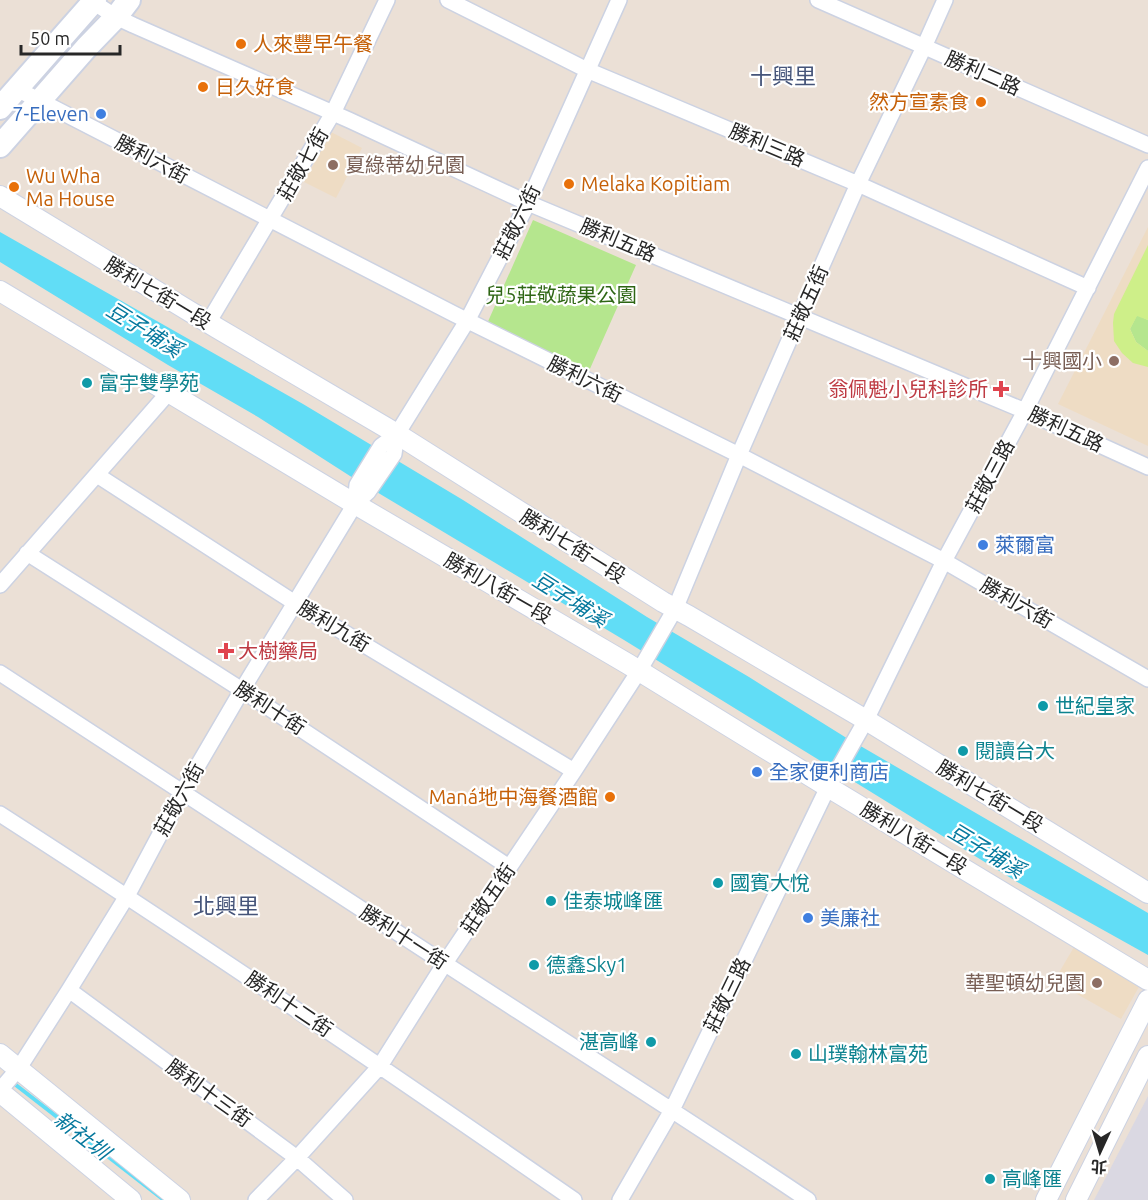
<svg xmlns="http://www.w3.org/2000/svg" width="1148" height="1200" viewBox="0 0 1148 1200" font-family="Ubuntu,'Noto Sans TC',sans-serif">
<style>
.industrial{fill:#dad8e2}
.education{fill:#eedcc4}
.green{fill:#b5e68e}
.pitch{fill:#ceef89}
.water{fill:#61ddf6}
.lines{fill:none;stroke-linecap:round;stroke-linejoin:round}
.stream{stroke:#61ddf6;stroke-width:4}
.minor-casing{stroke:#ccd2e2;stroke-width:18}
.tertiary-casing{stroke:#ccd2e2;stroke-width:22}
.secondary-casing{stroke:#ccd2e2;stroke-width:26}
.minor{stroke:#fff;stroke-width:15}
.tertiary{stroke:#fff;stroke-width:20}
.secondary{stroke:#fff;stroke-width:22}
.food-dot{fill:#e8710a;stroke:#fff;stroke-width:2}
.shop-dot{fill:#3f7fe0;stroke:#fff;stroke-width:2}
.education-dot{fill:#8d6e63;stroke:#fff;stroke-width:2}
.culture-dot{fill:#0f9aa8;stroke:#fff;stroke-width:2}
.health-dot{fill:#e0444e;stroke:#fff;stroke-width:2}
.labels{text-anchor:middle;stroke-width:4.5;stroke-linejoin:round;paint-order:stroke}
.food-label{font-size:20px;fill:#c56008;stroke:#fff;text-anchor:start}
.street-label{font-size:20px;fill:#272727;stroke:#fff}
.shop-label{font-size:20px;fill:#366cbe;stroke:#fff;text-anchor:start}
.education-label{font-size:20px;fill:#785e54;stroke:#fff;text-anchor:end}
.park-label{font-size:20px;fill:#2e6614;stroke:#fff}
.culture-label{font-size:20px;fill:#0d838f;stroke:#fff;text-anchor:start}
.health-label{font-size:20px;fill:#be3a42;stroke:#fff;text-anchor:end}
.water-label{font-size:21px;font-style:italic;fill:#05789d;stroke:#fff}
.quarter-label{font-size:22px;fill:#455479;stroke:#fff}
</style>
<rect width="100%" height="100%" fill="#ebe0d6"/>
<path class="industrial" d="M1148,1096V1200H1094Z"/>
<path class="education" d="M331,132L362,148L336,198L304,182Z
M1148,227V446L1058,404Z
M1074,947L1140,985L1121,1019L1054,981Z"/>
<path class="green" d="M533,220L636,265L589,371L486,326Z
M1137,315L1148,320V351L1136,342L1130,329Z"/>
<path class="pitch" d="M1148,245V320L1137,316L1130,329L1136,342L1148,351V367L1133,363L1122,353L1114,341L1113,323L1114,314Z"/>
<path class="water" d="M0,232L303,404L463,500L647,617L749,677L845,737L1148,913V955L1019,883L624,640L350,476L258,417L168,365L0,262Z"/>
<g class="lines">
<path class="stream" d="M12,1082L164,1200"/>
<defs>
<path id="minor" d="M448,0L587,70L858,184L1088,288
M818,0L1148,145
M93,2L116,17L133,25L349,120L528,203L1025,411L1148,467
M17,89L454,314L739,455L944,561L1148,679
M208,323L333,113L387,0
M97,475L295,603L574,771
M355,504L357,485L381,446L397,434L467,321L528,203L619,0
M27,553L242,690L509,867
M0,585L169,392
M0,673C149,770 298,868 447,965C567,1043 689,1120 808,1200
M0,814C194,939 384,1068 574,1200
M69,990L297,1158L345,1200
M0,1090L19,1068L69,990L127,896L183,791L242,690L355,504L368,492L394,454L397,434
M256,1200L297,1158L380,1066L445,963L574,771L639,671L675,609L739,455L805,304L858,184L924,47L945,0
M620,1200L672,1110L828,787L866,720L944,561L1025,411L1148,168"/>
<path id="tertiary" d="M0,196L217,328L397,434L663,602L689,616L866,720L1148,893
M0,291L355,504L628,664L828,787L1148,980
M0,1054L180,1200
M0,1092L131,1200
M1046,1200L1148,1000
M1076,1200L1148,1056"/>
<path id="secondary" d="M0,108L95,0
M0,146L86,48L116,17L129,0"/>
</defs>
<use href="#minor" class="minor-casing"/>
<use href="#tertiary" class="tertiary-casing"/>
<use href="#secondary" class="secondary-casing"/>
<use href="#minor" class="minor"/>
<use href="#tertiary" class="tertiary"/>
<use href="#secondary" class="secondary"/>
</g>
<g class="food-dot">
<circle cx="241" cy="44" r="6"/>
<circle cx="203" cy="87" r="6"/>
<circle cx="981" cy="102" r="6"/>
<circle cx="569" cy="184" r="6"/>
<circle cx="14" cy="187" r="6"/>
<circle cx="610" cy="797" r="6"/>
</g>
<g class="shop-dot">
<circle cx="101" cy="114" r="6"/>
<circle cx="983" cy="545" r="6"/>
<circle cx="757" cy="772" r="6"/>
<circle cx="808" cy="918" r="6"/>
</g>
<g class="education-dot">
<circle cx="333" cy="165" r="6"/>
<circle cx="1114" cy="361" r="6"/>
<circle cx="1097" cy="983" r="6"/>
</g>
<g class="culture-dot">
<circle cx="87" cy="383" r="6"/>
<circle cx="1043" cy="706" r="6"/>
<circle cx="963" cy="751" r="6"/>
<circle cx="718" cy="883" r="6"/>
<circle cx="551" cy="901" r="6"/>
<circle cx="534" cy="965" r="6"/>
<circle cx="651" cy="1042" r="6"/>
<circle cx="796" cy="1054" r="6"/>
<circle cx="990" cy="1179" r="6"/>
</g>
<g class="health-dot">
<path d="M998 380h6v6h6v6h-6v6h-6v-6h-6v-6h6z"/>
<path d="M223 642h6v6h6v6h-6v6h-6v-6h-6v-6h6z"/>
</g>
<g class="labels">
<g class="food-label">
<text x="253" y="51">人來豐早午餐</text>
<text x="215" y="94">日久好食</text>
<text x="969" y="109" text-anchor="end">然方宣素食</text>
<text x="26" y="183">Wu Wha<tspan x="26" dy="23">Ma House</tspan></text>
<text x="581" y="191">Melaka Kopitiam</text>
<text x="598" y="804" text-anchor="end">Maná地中海餐酒館</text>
</g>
<g class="street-label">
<text transform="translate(983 73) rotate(24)" y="7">勝利二路</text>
<text transform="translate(767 145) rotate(23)" y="7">勝利三路</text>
<text transform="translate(152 159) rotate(28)" y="7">勝利六街</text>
<text transform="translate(303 164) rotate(-60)" y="7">莊敬七街</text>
<text transform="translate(517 222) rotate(-64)" y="7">莊敬六街</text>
<text transform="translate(618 240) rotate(23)" y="7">勝利五路</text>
<text transform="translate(158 293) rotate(31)" y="7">勝利七街一段</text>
<text transform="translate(806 303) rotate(-66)" y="7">莊敬五街</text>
<text transform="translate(585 379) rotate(26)" y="7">勝利六街</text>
<text transform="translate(1066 429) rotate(25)" y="7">勝利五路</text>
<text transform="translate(990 476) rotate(-62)" y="7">莊敬三路</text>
<text transform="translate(573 546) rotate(32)" y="7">勝利七街一段</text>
<text transform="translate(498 588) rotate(30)" y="7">勝利八街一段</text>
<text transform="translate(1017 603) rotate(30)" y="7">勝利六街</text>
<text transform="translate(334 626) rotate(31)" y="7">勝利九街</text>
<text transform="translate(270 708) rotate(33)" y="7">勝利十街</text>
<text transform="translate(990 796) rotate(31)" y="7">勝利七街一段</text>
<text transform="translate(179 799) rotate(-61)" y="7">莊敬六街</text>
<text transform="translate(914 838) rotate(31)" y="7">勝利八街一段</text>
<text transform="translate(488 899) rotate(-56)" y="7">莊敬五街</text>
<text transform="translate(404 937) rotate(33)" y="7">勝利十一街</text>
<text transform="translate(727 995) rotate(-64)" y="7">莊敬三路</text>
<text transform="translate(289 1004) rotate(34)" y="7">勝利十二街</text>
<text transform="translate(209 1093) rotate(36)" y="7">勝利十三街</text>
</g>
<g class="shop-label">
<text x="89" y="121" text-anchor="end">7-Eleven</text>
<text x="995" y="552">萊爾富</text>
<text x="769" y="779">全家便利商店</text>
<text x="820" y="925">美廉社</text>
</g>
<g class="education-label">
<text x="345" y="172" text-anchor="start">夏綠蒂幼兒園</text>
<text x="1102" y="368">十興國小</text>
<text x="1085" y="990">華聖頓幼兒園</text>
</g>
<g class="park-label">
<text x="561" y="302">兒5莊敬蔬果公園</text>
</g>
<g class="culture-label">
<text x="99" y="390">富宇雙學苑</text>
<text x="1055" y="713">世紀皇家</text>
<text x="975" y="758">閱讀台大</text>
<text x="730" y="890">國賓大悅</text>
<text x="563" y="908">佳泰城峰匯</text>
<text x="546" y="972">德鑫Sky1</text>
<text x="639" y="1049" text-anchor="end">湛高峰</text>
<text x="808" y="1061">山璞翰林富苑</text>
<text x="1002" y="1186">高峰匯</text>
</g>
<g class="health-label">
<text x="988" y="396">翁佩魁小兒科診所</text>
<text x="238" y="658" text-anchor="start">大樹藥局</text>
</g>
<g class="water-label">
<text transform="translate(144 330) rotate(32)" y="7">豆子埔溪</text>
<text transform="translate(570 600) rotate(32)" y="7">豆子埔溪</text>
<text transform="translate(986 851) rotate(31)" y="7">豆子埔溪</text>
<text transform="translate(82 1136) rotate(38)" y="7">新社圳</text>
</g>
<g class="quarter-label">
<text x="783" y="84">十興里</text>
<text x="226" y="914">北興里</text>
</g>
</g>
<g transform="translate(1100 1152) rotate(184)" stroke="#ffffff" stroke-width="4.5" paint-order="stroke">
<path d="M0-4.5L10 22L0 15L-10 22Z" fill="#272727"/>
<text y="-9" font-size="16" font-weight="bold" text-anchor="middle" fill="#272727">北</text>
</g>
<path d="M21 45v9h99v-9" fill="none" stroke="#272727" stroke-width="3"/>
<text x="30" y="45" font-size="18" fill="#272727" stroke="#ffffff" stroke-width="4.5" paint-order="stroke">50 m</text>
</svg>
